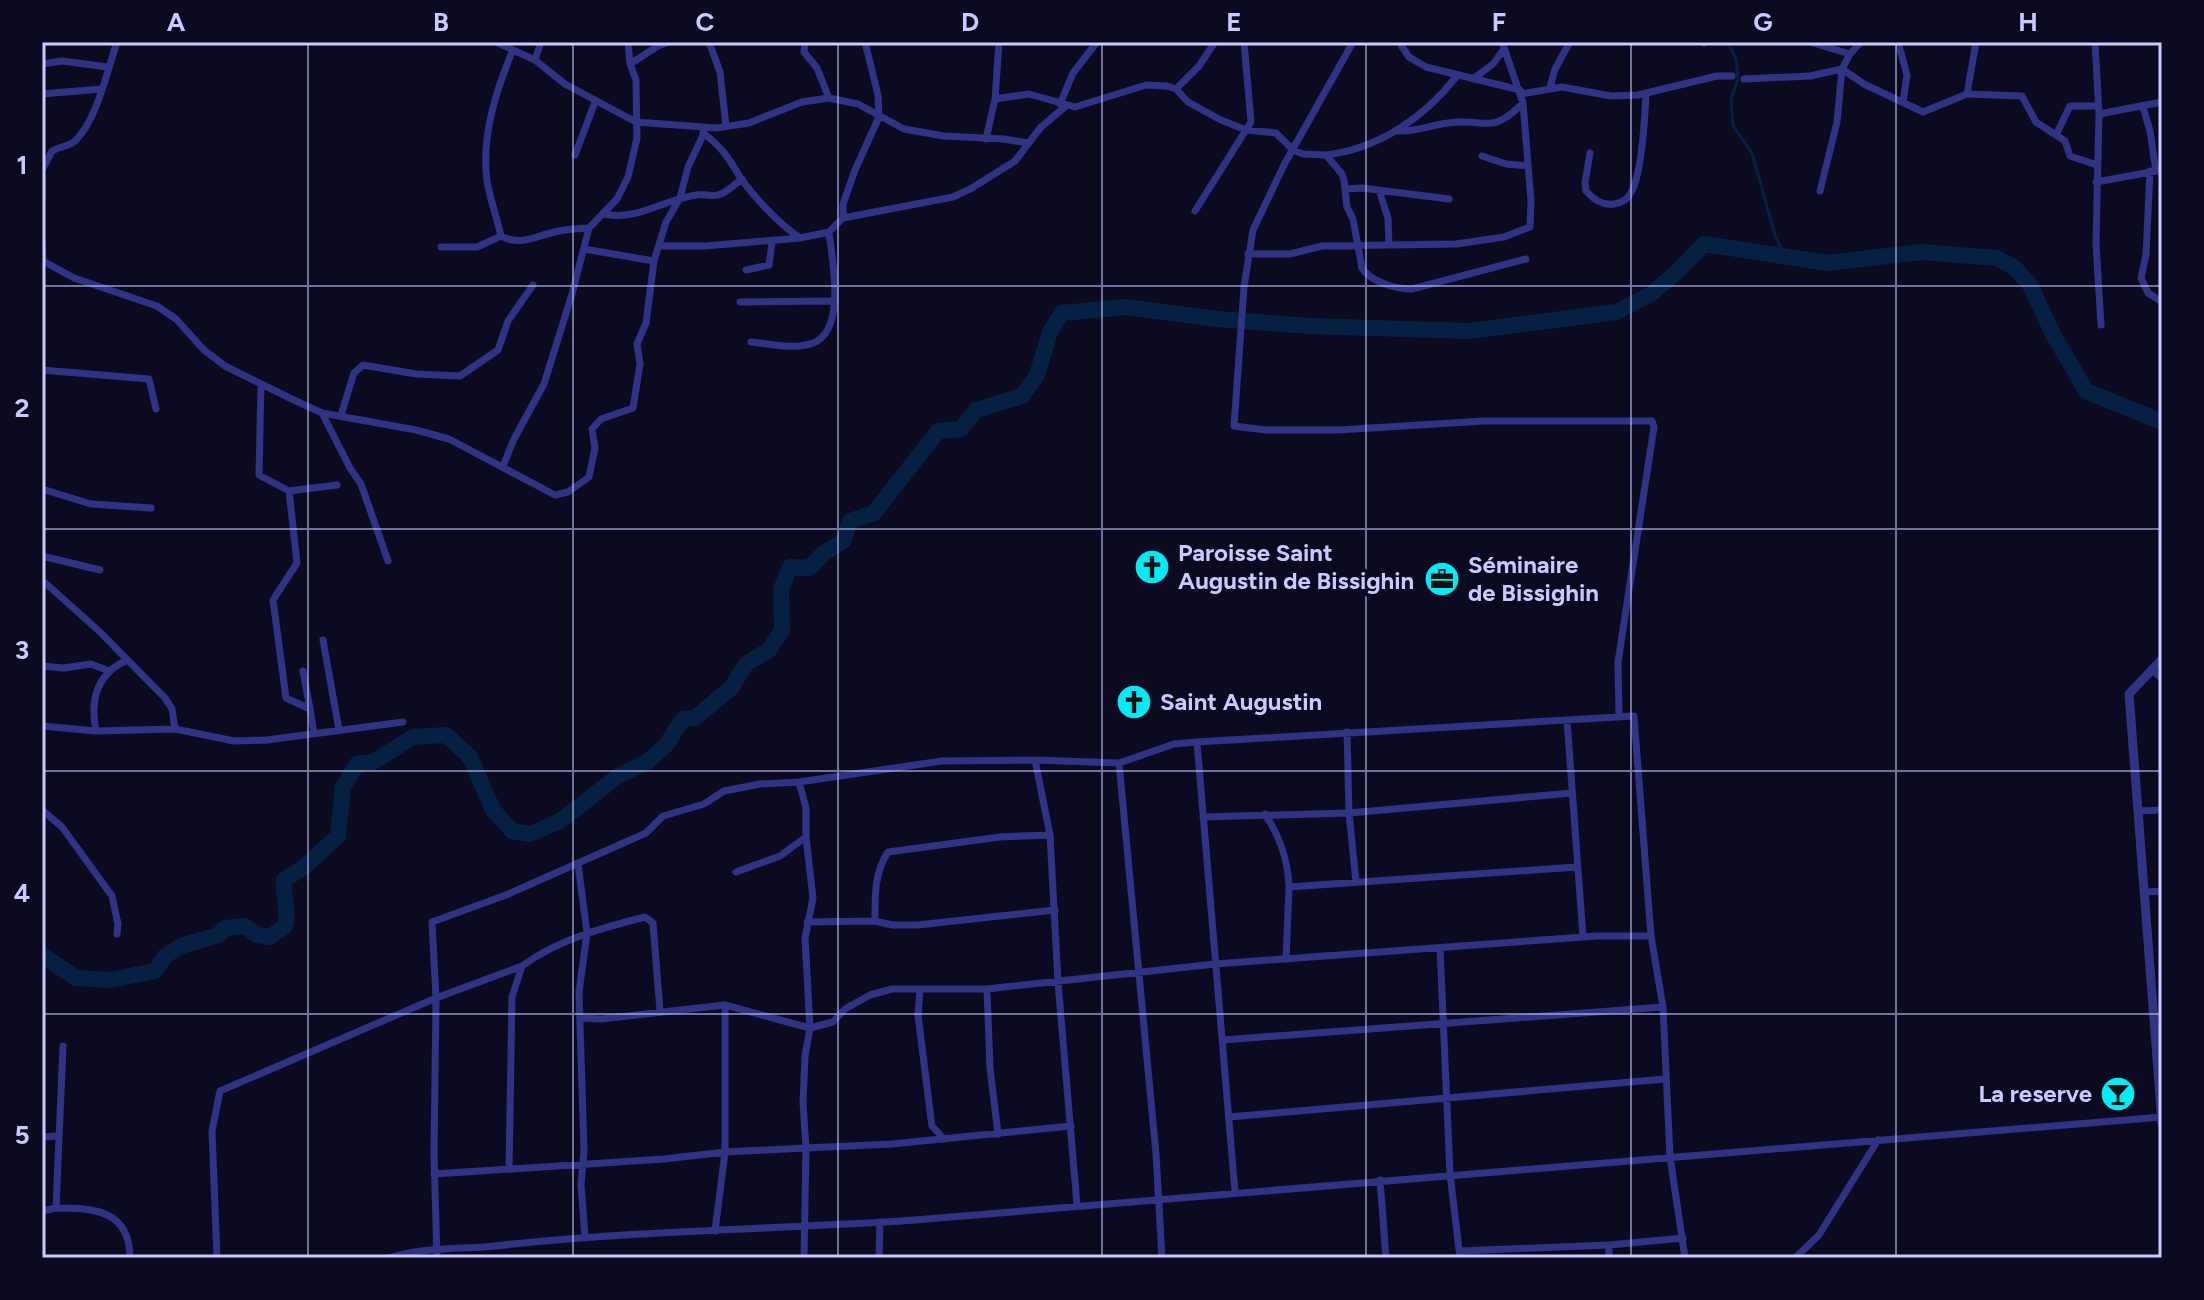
<svg xmlns="http://www.w3.org/2000/svg" width="2204" height="1300" viewBox="0 0 2204 1300" font-family="Figtree,sans-serif">
<style>
.lines{fill:none;stroke-linecap:round;stroke-linejoin:round}
.stream{stroke:#062043;stroke-width:3}
.river{stroke:#062043;stroke-width:16}
.minor{stroke:#303384;stroke-width:7}
.tertiary{stroke:#303384;stroke-width:9}
.grid{fill:none;stroke:#cbc9ff;stroke-width:2;stroke-opacity:0.55}
.labels{text-anchor:middle;stroke-width:8;stroke-linejoin:round;paint-order:stroke}
.poi-label{font-size:24px;font-weight:bold;fill:#cbc9ff;stroke:#0c0a20;text-anchor:start}
.neatline{fill:none;stroke:#cbc9ff;stroke-width:3}
.grid-label{font-size:26px;text-anchor:middle;font-weight:bold;fill:#cbc9ff}
</style>
<rect width="100%" height="100%" fill="#0c0a20"/>
<g class="lines">
<path class="stream" d="M1728,42L1736,59L1738,79L1731,99L1733,126L1752,153L1775,235L1785,256"/>
<path class="river" d="M42,955L76,978L110,980L155,971L165,956L181,946L218,935L225,928L245,926L257,935L270,937L285,926C290,907 282,898 284,880L304,867L338,836L343,787L357,764L373,762L413,737L446,735L470,757L493,810L512,831L530,834L560,821L618,776L647,762L666,745L683,719L695,718L731,688L746,664L769,650L782,630L781,589L790,567L809,568L824,553L843,541L850,521L874,513L938,431L961,429L976,410L1022,396L1037,375L1050,332L1062,313L1125,307L1217,319L1310,326L1469,331L1616,312L1651,294L1678,271L1704,244L1828,263L1921,252L1997,258L2015,268L2030,285L2053,334L2086,391L2162,422"/>
<path class="minor" d="M496,42L535,60L565,84L636,122L716,128L749,123L802,102L829,98L858,104L904,129L944,136L1004,139L1028,143
M709,42L720,72L726,126
M805,42L804,52L817,68L829,98
M1353,42L1285,163L1253,230L1244,287L1234,426L1265,430H1338L1484,421H1652L1654,427L1618,662L1619,717
M1399,42L1409,57L1426,67L1520,90
M1704,42V43
M1810,42L1850,54
M1898,42L1907,75L1903,102
M2095,42L2099,114L2096,244L2101,325
M512,52C496,91 481,137 487,181C490,199 497,218 501,236C519,246 534,237 551,233C563,229 577,229 589,228
M535,60L541,42
M42,64L62,61L108,67
M630,64L658,46L669,42
M1473,79L1493,64L1504,49
M1744,79L1810,76L1842,69L1864,84L1923,112L1967,94L2022,96L2036,122L2065,141L2070,156L2097,165
M1550,87L1555,69L1570,42
M1176,89L1199,66L1215,42
M42,94L101,89
M1521,94L1562,87L1611,96L1638,95L1717,76H1732
M1967,94L1976,42
M995,99L1029,94L1075,107L1146,85L1167,86L1176,89L1188,102L1221,120L1246,130L1276,133L1293,150L1303,154L1326,155L1342,174L1344,180L1347,207L1353,219L1362,268C1371,282 1395,289 1412,289L1526,259
M1060,104L1073,73L1097,42
M2143,107L2150,131L2156,171
M2099,114L2162,102
M1399,131C1416,132 1431,125 1448,123C1487,117 1489,137 1523,103
M703,133C722,147 728,157 740,177C753,196 780,225 799,237
M2056,135L2070,106H2098
M986,139L995,99L999,42
M1590,153L1585,183L1586,191C1594,200 1603,206 1614,204C1621,203 1627,200 1630,194C1642,177 1645,115 1646,93
M575,155L595,102
M1326,155C1378,149 1425,117 1456,77
M1482,156L1506,164L1528,166
M42,170L52,151C59,147 70,146 75,141C97,120 107,71 117,42
M2150,171L2146,255L2141,278L2148,293L2162,302
M42,178V198
M2096,182L2162,170
M1346,189L1362,188L1449,199
M1379,190L1388,218L1389,245
M1820,191L1837,122L1842,69L1850,54L1861,42
M1195,211L1251,122L1244,42
M603,214C638,221 662,200 696,195C704,193 712,198 721,194C728,191 735,184 742,179
M843,218V204L855,170L879,117L878,95L865,42
M42,241L43,262
M660,246H705L800,238L829,232L843,218L953,197L972,188L1015,161L1041,127L1066,106
M441,247H477L501,236
M584,249L654,261
M1248,254H1290L1322,246L1456,244L1504,237L1530,227L1531,201L1523,103L1502,42
M43,261L74,278L157,306L176,319L204,350L225,366L296,401L322,413L416,430L449,439L555,495L568,492L589,477L595,448L592,429L601,419L633,408L640,364L637,344L646,323L654,261L666,222L680,198L688,167L704,133
M746,270L769,265L772,242
M740,302L835,301
M751,342C771,344 794,350 813,343C847,330 832,259 829,232
M42,370L149,379L156,409
M261,384L259,475L289,491L337,485
M322,413L350,468L361,484L388,561
M341,415L354,373L363,365L416,374L460,376L498,350L508,321L533,285
M503,466L514,439L544,384L572,294L589,228L617,199L628,177L637,138L636,80L630,64L628,42
M42,489L91,504L151,508
M289,491L297,563L273,600L286,698L310,709L314,734
M42,556L100,570
M42,580L100,632L165,698L172,709L175,729L234,741L267,740L403,722
M323,640L339,730
M42,666L64,668L91,664L109,671
M2151,669L2162,679
M303,671L310,709
M1567,720L1583,937
M42,726L96,731L175,729
M96,731C90,701 96,674 127,660
M1347,732L1349,813L1356,882
M1197,742L1235,1192
M1035,760L1050,835L1058,982L1077,1205
M1119,763L1156,1154L1162,1258
M42,810L62,827L112,896L118,924L117,934
M2138,811L2162,810
M1265,814C1280,837 1288,859 1289,887
M1203,817L1349,813L1572,793
M578,864L587,933L579,992L584,1151L581,1185L585,1237
M736,872L780,856L806,837
M2145,892L2162,891
M875,921C875,897 874,873 888,852L1000,837L1050,835
M807,922L875,921L892,925H918L1055,910
M1440,948L1450,1174L1460,1258
M1286,959L1289,887L1577,867
M920,989L918,1015L931,1119L932,1126L944,1139
M987,989L990,1068L998,1134
M582,1018L601,1019L725,1005L810,1028L833,1022L845,1009L870,995L892,989H987L1215,964L1597,936H1651
M1222,1040L1663,1007
M63,1046L56,1208C94,1208 130,1210 130,1258
M1229,1117L1665,1079
M42,1137L59,1136
M509,1169L512,997L522,966C559,939 602,928 645,917L653,923L660,1011
M434,1174L664,1159L725,1152L806,1148L803,1102L805,1056L810,1028L805,938L813,898L806,837V808L799,782
M1380,1180L1386,1258
M42,1211L56,1208
M715,1231L725,1152V1005
M1609,1245V1258
M1460,1251L1609,1245L1683,1238
M217,1258L212,1131L220,1091L436,998L522,966
M389,1258C427,1246 466,1250 504,1245C636,1231 770,1229 902,1221L2162,1117
M437,1258L434,1154L436,998L432,922L506,895L646,833L663,816L704,804L724,791L760,784L799,782L942,761L1035,760L1119,763L1174,744L1197,742L1634,716L1651,936L1663,1007L1670,1157L1685,1258
M804,1258L806,1148L892,1144L1071,1126
M879,1258L880,1222
M1795,1258L1819,1235L1878,1140"/>
<path class="tertiary" d="M2162,659L2129,694L2162,1124"/>
</g>
<path class="grid" d="M308,42V1258M573,42V1258M838,42V1258M1102,42V1258M1366,42V1258M1631,42V1258M1896,42V1258M42,286H2162M42,529H2162M42,771H2162M42,1014H2162"/>
<defs>
<symbol id="church-disc" viewBox="-11 -11 22 22"><circle r="9.5" fill="#00ecf4" stroke="#0c0a20"/><path d="M-1.2-6h2.4v3.5h3.3v2.4h-3.3V6h-2.4V-.1h-3.3v-2.4h3.3Z" fill="#111"/></symbol>
<symbol id="office-disc" viewBox="-11 -11 22 22"><circle r="9.5" fill="#00ecf4" stroke="#0c0a20"/><path d="M-6-3h4V-5.5h4V-3h4V5H-6ZM-1-4.5V-3h2v-1.5ZM-6 0V1H6V0Z" fill="#111"/></symbol>
<symbol id="bar-disc" viewBox="-11 -11 22 22"><circle r="9.5" fill="#00ecf4" stroke="#0c0a20"/><path d="M-6-5H6L.8 .8V4.5H3.5V6h-7V4.5H-.8V.8Z" fill="#111"/></symbol>
</defs>
<g fill-rule="evenodd">
<use href="#church-disc" x="1132" y="547" width="40" height="40"/>
<use href="#office-disc" x="1422" y="559" width="40" height="40"/>
<use href="#church-disc" x="1114" y="682" width="40" height="40"/>
<use href="#bar-disc" x="2098" y="1074" width="40" height="40"/>
</g>
<g class="labels">
<g class="poi-label">
<text x="1178" y="561">Paroisse Saint<tspan x="1178" dy="28">Augustin de Bissighin</tspan></text>
<text x="1468" y="573">Séminaire<tspan x="1468" dy="28">de Bissighin</tspan></text>
<text x="1160" y="710">Saint Augustin</text>
<text x="2092" y="1102" text-anchor="end">La reserve</text>
</g>
</g>
<rect width="2204" height="1300" fill="none" stroke="#0c0a20" stroke-width="88"/>
<rect x="44" y="44" width="2116" height="1212" class="neatline"/>
<g class="grid-label">
<text x="176" y="31">A</text>
<text x="441" y="31">B</text>
<text x="705" y="31">C</text>
<text x="970" y="31">D</text>
<text x="1234" y="31">E</text>
<text x="1499" y="31">F</text>
<text x="1763" y="31">G</text>
<text x="2028" y="31">H</text>
<text x="22" y="174">1</text>
<text x="22" y="417">2</text>
<text x="22" y="659">3</text>
<text x="22" y="902">4</text>
<text x="22" y="1144">5</text>
</g>
</svg>
